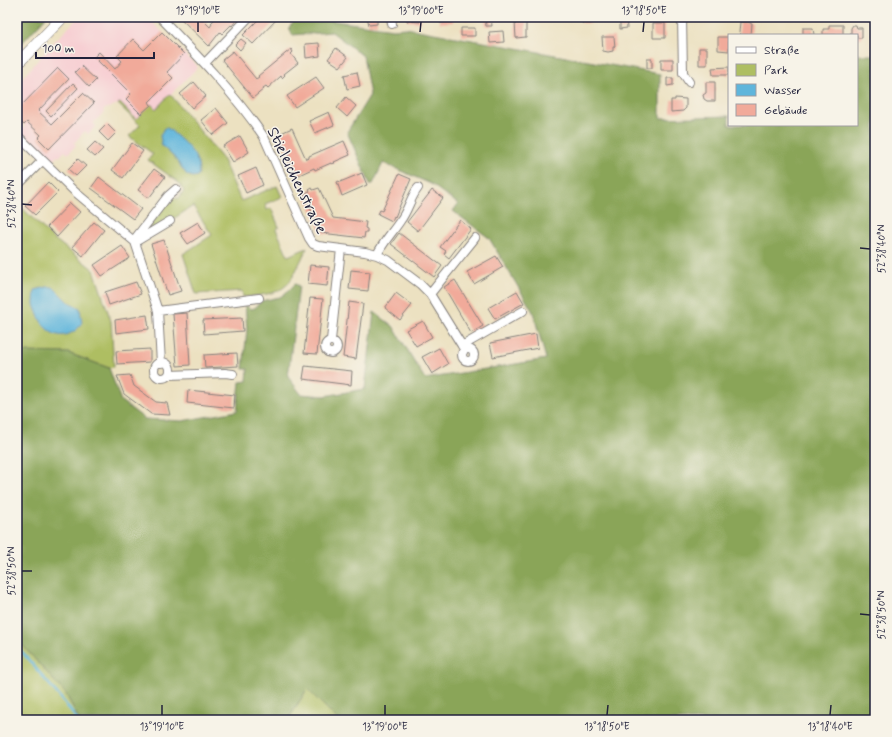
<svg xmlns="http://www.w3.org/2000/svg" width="892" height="737" viewBox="0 0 892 737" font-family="Mynerve,sans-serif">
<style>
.built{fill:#f7cfd3}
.green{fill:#aebe62;stroke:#68704e}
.forest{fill:#8aa558;stroke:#56644a}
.water{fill:#5fb5db;stroke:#406c8b}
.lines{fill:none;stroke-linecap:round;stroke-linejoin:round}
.stream{stroke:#5fb5db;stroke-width:2.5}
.building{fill:#f1aa9a}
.minor-casing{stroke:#87827e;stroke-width:10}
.major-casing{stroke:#87827e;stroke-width:12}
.minor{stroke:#fff;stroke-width:8}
.major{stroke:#fff;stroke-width:11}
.ticks{fill:none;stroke:#22223b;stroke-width:1.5}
.labels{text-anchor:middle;stroke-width:3;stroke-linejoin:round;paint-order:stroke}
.street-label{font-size:16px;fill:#22223b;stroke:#f7f3e8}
.neatline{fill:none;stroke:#22223b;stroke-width:1.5}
.ticks-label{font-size:10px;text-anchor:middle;fill:#22223b}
</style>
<rect width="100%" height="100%" fill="#f7f3e8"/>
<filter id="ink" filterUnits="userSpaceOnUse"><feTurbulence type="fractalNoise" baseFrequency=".025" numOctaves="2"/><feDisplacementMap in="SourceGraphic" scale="8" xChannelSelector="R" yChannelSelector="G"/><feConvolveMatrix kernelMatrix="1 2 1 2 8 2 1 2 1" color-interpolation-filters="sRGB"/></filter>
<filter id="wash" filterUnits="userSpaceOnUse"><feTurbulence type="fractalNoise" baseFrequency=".012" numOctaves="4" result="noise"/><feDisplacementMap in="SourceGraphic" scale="16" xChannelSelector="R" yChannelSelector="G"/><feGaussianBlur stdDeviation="0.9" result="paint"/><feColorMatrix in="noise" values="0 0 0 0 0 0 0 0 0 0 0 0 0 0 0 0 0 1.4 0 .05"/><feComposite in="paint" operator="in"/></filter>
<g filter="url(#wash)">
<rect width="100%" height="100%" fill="#ece1c1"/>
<path class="built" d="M79,17H147L198,67L156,109L151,104L136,119L120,103L103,110L104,112L93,123L96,126L88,134L85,131L74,143L76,145L68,154L65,151L59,157L57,156L54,160L52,163L54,167L19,133L25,126L17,118V84L52,44Z"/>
<path class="green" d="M170,94L222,158L241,201L277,186L282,197L265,204L267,210L271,208L279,227L276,229L288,256L307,248C287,288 291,293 243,297L242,291L196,294L183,254L212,235L193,206L170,221L146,231L170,199L179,198L184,191L178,182L148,160L153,154L129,136L140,125L118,104L120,103L136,119L151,104L156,109Z
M17,203L53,238L94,270L111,321L114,367L109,368L68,353L19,352L17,346Z
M17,639L66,694L79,720H17Z
M307,689L338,720H288Z"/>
<path class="forest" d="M17,17H46L17,48Z
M299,17H319L320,19L393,29L406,28L660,74V118L729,116V125H857V55H875V720H338L307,689L288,720H79L66,694L17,639V355L19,352L68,353L109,368L121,401L145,419L182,421L237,411L240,382L247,381L248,369H243L247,329L245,304L250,309L255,308L261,301L280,297L287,292L295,284L299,286L288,377L301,394L324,396L365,389L374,312L393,326L425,379L546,359L533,312L489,238L453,211L458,204L431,184L383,163L373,184H370L347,132L370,95L363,56L332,32L292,35L289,27Z"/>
<path class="water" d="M164,128H167L169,129C182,141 203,156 198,176L193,177L187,175L174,157L162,146L160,136Z
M47,287H53L67,301L80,308L82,324C66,343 47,337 38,315C37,311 34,307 34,303C34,299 35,294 35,290Z"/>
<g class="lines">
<path class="stream" d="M17,646L65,703L77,720"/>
</g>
<g id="blocks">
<path class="building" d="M179,17H200L210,27L212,24L211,23L217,17H239L232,26L231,25L222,34L220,32L209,46Z
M261,17H275L277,19L253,44L243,35Z
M367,17H377V24L369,25Z
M407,17H420V22L407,21Z
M440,17H453V22L440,23Z
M464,17H480V20H465Z
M485,17H491L492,26H486Z
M581,17H591V23H582Z
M620,18H626L627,28L620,29Z
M515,22H526V37L516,38Z
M740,22H748L752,24L751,35H742L739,32Z
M653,23H665V38H653Z
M829,25H843V35H823V29H829Z
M853,25H856L857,28H862V38H857V35H851V28Z
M461,28H475V36H461Z
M803,28H813L814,35H803Z
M503,31L504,42L490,43L489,32Z
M162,32L184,54L167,72L173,78L149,102L151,105L141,114L126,99L131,94L94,57L99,52L115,69L122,61L117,56L133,39L144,50Z
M602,37H614L615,47H613V51L608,52L603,51Z
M718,37H729V51L718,50Z
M241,39L246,43L240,50L235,45Z
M319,43L320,56L306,58L305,44Z
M336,48L348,57L340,67L328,59Z
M699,48H707V65H699Z
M291,49L293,52L291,54L298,63L284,74L285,75L282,78L281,76L268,88L266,86L263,88L264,89L253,98L222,60L233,51L256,79L259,77L258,76Z
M647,59H652V68H647Z
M661,59H673V70H661Z
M81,66L96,80L89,87L75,72Z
M729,67V75H713L712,68Z
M58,68L69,79L38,111L52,124L83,93L94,103L49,149L38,138L41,135L27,122L24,125L17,118V110Z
M357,72L360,86L347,89L344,75Z
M316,77L324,88L295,107L287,96Z
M667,78H673V85L667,86Z
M194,82L206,96L192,108L180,94Z
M706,82H715V101H707L704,99L703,95L706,93Z
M73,83L78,88L51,116L46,111Z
M346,97L356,106L347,117L337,108Z
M675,98L686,99V108L683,111L671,112V100H675Z
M216,108L228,123L213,135L201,120Z
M329,112L334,125L315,133L309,121Z
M107,124L116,133L108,141L99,132Z
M292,128L306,159L309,158V156L344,141L350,155L334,162L335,163L331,164V163L315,170L314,168L297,176L279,134Z
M240,136L249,152L233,162L223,146Z
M95,142L103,149L95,157L87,150Z
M132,143L143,151L123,178L112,170Z
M78,159L86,166L76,176L68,169Z
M256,168L263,185L246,193L238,176Z
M154,169L165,177L149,198L138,190Z
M362,173L367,185L342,196L337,182L339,181L340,182Z
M399,174L411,179L395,217L394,216L392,221L378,214L380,210L382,211Z
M99,177L141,209L133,219L91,188Z
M48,182L58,192L35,215L25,206Z
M312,188L313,190L319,188L333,218L366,222L365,228L367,229V232H365L364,238L321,233L304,194L310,191L309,190Z
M432,190L443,198L418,231L407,222Z
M70,203L80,212L57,237L47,227Z
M460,220L471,229L449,258L444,254L446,251L440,247Z
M94,222L104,230L83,256L72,247Z
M198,222L205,233L188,244L180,233Z
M399,233L442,266L434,277L391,244Z
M164,240L181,291L168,295L151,244Z
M122,246L130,258L102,276L94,265Z
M496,256L503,267L474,284L467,272Z
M310,265L329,267L327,286L308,284Z
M351,270L370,272L368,291L349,289Z
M455,280L483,326L471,333L444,287Z
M136,282L141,294L109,305L105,292Z
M517,291L524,303L495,319L488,308Z
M396,293L412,305L400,320L385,308Z
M310,298L323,299L317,354L304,353Z
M349,302L363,304L356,359L343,357Z
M187,313L190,365L177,366L173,314Z
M147,315L149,329L116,333L115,320Z
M242,318L243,331L204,334L203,320Z
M423,321L432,337L416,346L406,330Z
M536,334L538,348L493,357L490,343Z
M439,348L448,364L432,374L422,357Z
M150,349V362L117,364L116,351Z
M237,353L238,366L205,368L204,355Z
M305,366L352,371L351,385L303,379Z
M130,375L134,386L156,402L167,403L170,415L151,414L124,394L117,376Z
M188,390L235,395L234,408L187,403Z"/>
</g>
</g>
<g filter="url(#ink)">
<use href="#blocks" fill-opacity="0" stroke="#87827e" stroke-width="1"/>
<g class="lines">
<defs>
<path id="minor" d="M160,17C197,55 234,93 264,137L309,238L313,244L318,246L365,252L377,255L388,260L420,284L430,294L464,349
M391,17L392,24
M682,17L683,73L689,82
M205,63L249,17
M17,135L74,191L135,242L158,311L161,363
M17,186L42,161
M134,240L168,196L176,189
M135,242L170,221
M377,255C383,242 392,233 400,221C408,211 410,198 418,188
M430,294L475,238
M158,311L259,298
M331,340L341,249
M325 347a6 6 0 1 1 12 0a6 6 0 1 1-12 0Z
M462,346L523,311
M462 355a6 6 0 1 1 12 0a6 6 0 1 1-12 0Z
M154 370a8 8 0 1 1 16 0a8 8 0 1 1-16 0Z
M169,375L225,373L233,374"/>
<path id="major" d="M17,64L63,17"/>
</defs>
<use href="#minor" class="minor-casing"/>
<use href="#major" class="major-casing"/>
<use href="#minor" class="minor"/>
<use href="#major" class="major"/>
</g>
</g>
<path class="ticks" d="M198,32V22M420,32L421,22M643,32L644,22M22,204L32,205M860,248L870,249M22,571H32M860,614L870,615M162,715V705M385,715V705M607,715L608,705M830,715L831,705"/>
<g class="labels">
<g class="street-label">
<text transform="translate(298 180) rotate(64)" y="6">Stieleichenstraße</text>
</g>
</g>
<rect width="892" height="737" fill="none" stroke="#f7f3e8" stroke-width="44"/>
<rect x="728" y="34" width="130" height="92" fill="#f7f3e8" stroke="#a29fa3"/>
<rect x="736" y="47" width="20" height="6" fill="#ffffff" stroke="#a29fa3"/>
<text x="764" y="54" font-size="12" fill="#22223b">Straße</text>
<rect x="736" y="64" width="20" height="12" fill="#aebe62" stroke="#a29fa3"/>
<text x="764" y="74" font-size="12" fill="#22223b">Park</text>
<rect x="736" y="84" width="20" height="12" fill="#5fb5db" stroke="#a29fa3"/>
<text x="764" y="94" font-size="12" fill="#22223b">Wasser</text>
<rect x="736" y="104" width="20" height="12" fill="#f1aa9a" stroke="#a29fa3"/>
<text x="764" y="114" font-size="12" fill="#22223b">Gebäude</text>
<path d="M36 52v6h118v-6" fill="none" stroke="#22223b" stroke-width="2"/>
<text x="42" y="52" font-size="12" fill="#22223b" stroke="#f7f3e8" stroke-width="3" paint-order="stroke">100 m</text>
<rect x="22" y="22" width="848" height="693" class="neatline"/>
<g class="ticks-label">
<text x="198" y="14">13°19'10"E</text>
<text x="421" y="14">13°19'00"E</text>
<text x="644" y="14">13°18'50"E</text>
<text transform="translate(11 204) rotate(-90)" y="4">52°38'40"N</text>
<text transform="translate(881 249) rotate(-90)" y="4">52°38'40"N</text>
<text transform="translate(11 571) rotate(-90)" y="4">52°38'50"N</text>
<text transform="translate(881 615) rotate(-90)" y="4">52°38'50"N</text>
<text x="162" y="730">13°19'10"E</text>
<text x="385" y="730">13°19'00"E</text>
<text x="607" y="730">13°18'50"E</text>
<text x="830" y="730">13°18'40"E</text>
</g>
</svg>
